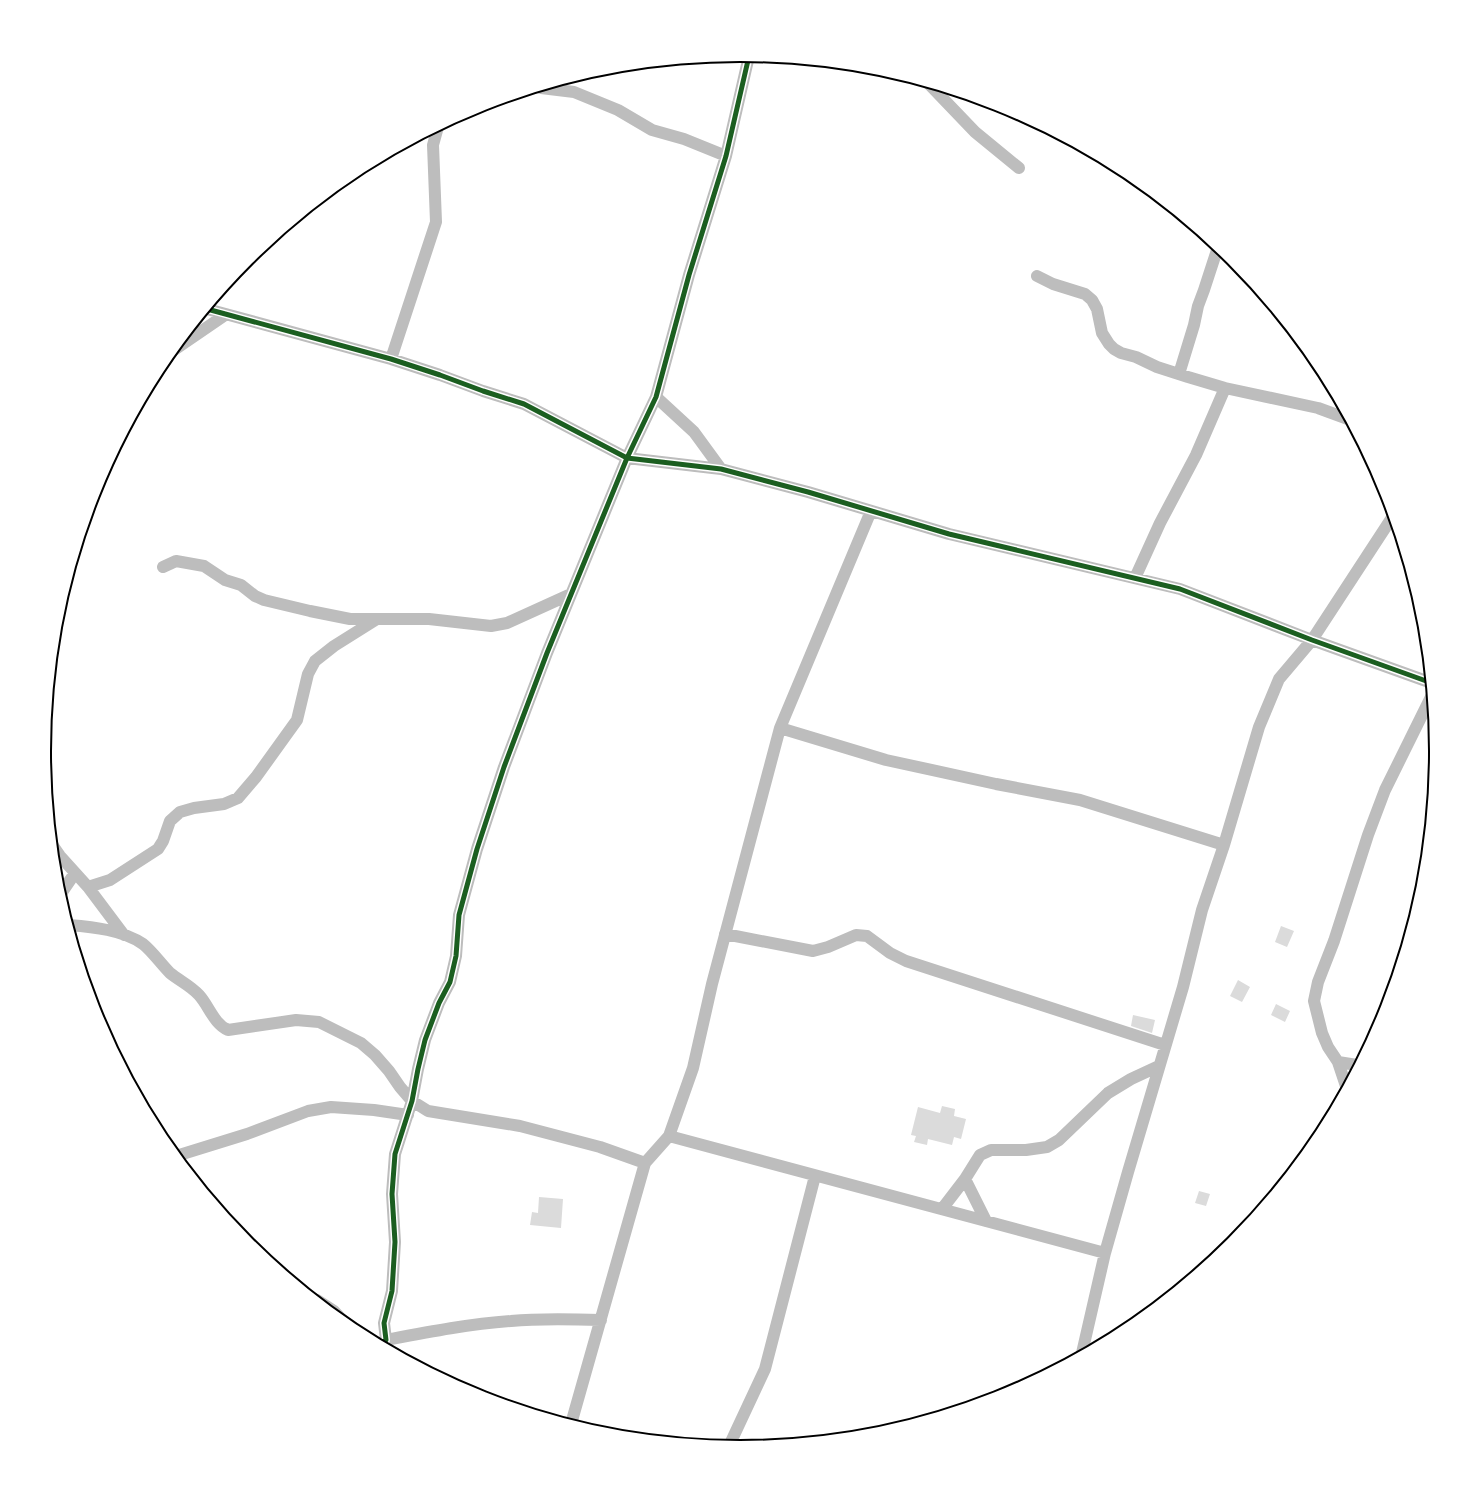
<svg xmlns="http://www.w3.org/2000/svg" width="1480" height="1502" viewBox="0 0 1480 1502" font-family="'DejaVu Sans',sans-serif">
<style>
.building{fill:#dbdbdb}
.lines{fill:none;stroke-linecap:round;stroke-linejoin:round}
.minor{stroke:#bdbdbd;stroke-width:12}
.cycleway-casing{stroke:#fff;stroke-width:8}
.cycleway{stroke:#1b5e20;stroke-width:5}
.rim{fill:none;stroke:#000;stroke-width:2}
</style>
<rect width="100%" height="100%" fill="#fff"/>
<path class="building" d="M1281,926L1294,931L1287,947L1275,942Z
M1238,980L1250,987L1242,1002L1230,996Z
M1276,1004L1290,1011L1285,1022L1271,1015Z
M1133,1015L1155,1020L1152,1033L1131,1026Z
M942,1106L955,1109L954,1116L966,1119L961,1139L954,1137L952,1145L928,1139L927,1145L914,1142L916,1136L911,1135L918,1107L940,1113Z
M1199,1191L1210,1194L1206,1206L1195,1203Z
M539,1197L563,1199L561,1228L530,1225L532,1212L538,1213Z"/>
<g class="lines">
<path class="minor" d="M929,84L975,132L1019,168
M541,88L574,92L618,110L652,130L684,139L726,156
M1037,276L1053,284L1085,294L1092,300L1097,309L1102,333L1109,344L1114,349L1121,353L1136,357L1157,367L1188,377L1225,388L1318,408L1348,419
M207,309L391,359L440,375L483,391L524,404L627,458L721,469L808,492L949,534L1180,589L1312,640L1429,682
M171,352L225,315
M391,359L436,222L433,145L438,127
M1179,374L1194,325L1198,306L1204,290L1218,247
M656,397L694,432L721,469
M163,567L176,561L204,566L225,580L241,585L255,596L264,600L310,611L350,619H429L491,626L507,623L571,594
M1135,578L1160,523L1196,455L1225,388
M780,728L886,760L996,784L1080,800L1224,845
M53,846L60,856L88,887L124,935
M88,887L110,880L158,849L163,841L170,821L180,812L194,808L224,804L238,798L256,777L297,720L308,674L315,661L334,646L377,619
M60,895L75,873
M69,925C93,927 123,930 143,944C152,951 161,964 170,973C180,981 191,986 199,995C209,1006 214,1024 228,1030L296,1020L319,1022L361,1043L375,1055L389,1071L400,1087L412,1101L428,1111L520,1126L600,1147L645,1163
M725,934L813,951L828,947L856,935L867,936L890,953L906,961L1165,1045
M1338,1062L1357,1065
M1346,1086L1338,1062L1328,1047L1322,1033L1314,1001L1318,982L1334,941L1368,835L1385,790L1431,697
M669,1136L1105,1253
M176,1156L247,1134L308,1111L331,1107L374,1110L408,1115
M965,1179L986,1221
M942,1209L965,1179L980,1155L991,1150H1026L1047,1147L1059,1140L1108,1093L1131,1079L1159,1066
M317,1300L334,1311L345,1323
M386,1340C428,1332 469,1324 511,1321C541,1318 571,1319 601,1320
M379,1344L386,1340L384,1323L392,1291L395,1242L392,1194L395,1154L412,1101L418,1069L425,1040L439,1003L450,982L456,956L459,915L477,849L504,767L547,653L627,458L656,397L689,275L726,156L749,56
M1082,1353L1105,1253L1128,1172L1183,987L1202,910L1224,845L1259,727L1279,679L1312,640L1393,516
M571,1424L645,1163L669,1136L693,1068L712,984L780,728L871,511
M729,1446L765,1369L815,1176"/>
<defs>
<path id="cycleway" d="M207,309L391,359L440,375L483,391L524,404L627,458L721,469L808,492L949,534L1180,589L1312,640L1429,682
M379,1344L386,1340L384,1323L392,1291L395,1242L392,1194L395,1154L412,1101L418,1069L425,1040L439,1003L450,982L456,956L459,915L477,849L504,767L547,653L627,458L656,397L689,275L726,156L749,56"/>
</defs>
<use href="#cycleway" class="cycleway-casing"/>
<use href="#cycleway" class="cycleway"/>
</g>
<path d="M0 0H1480V1502H0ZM51 751a689 689 0 1 1 1378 0a689 689 0 1 1-1378 0Z" fill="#fff" fill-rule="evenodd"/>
<path class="rim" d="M51 751a689 689 0 1 1 1378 0a689 689 0 1 1-1378 0Z"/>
</svg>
